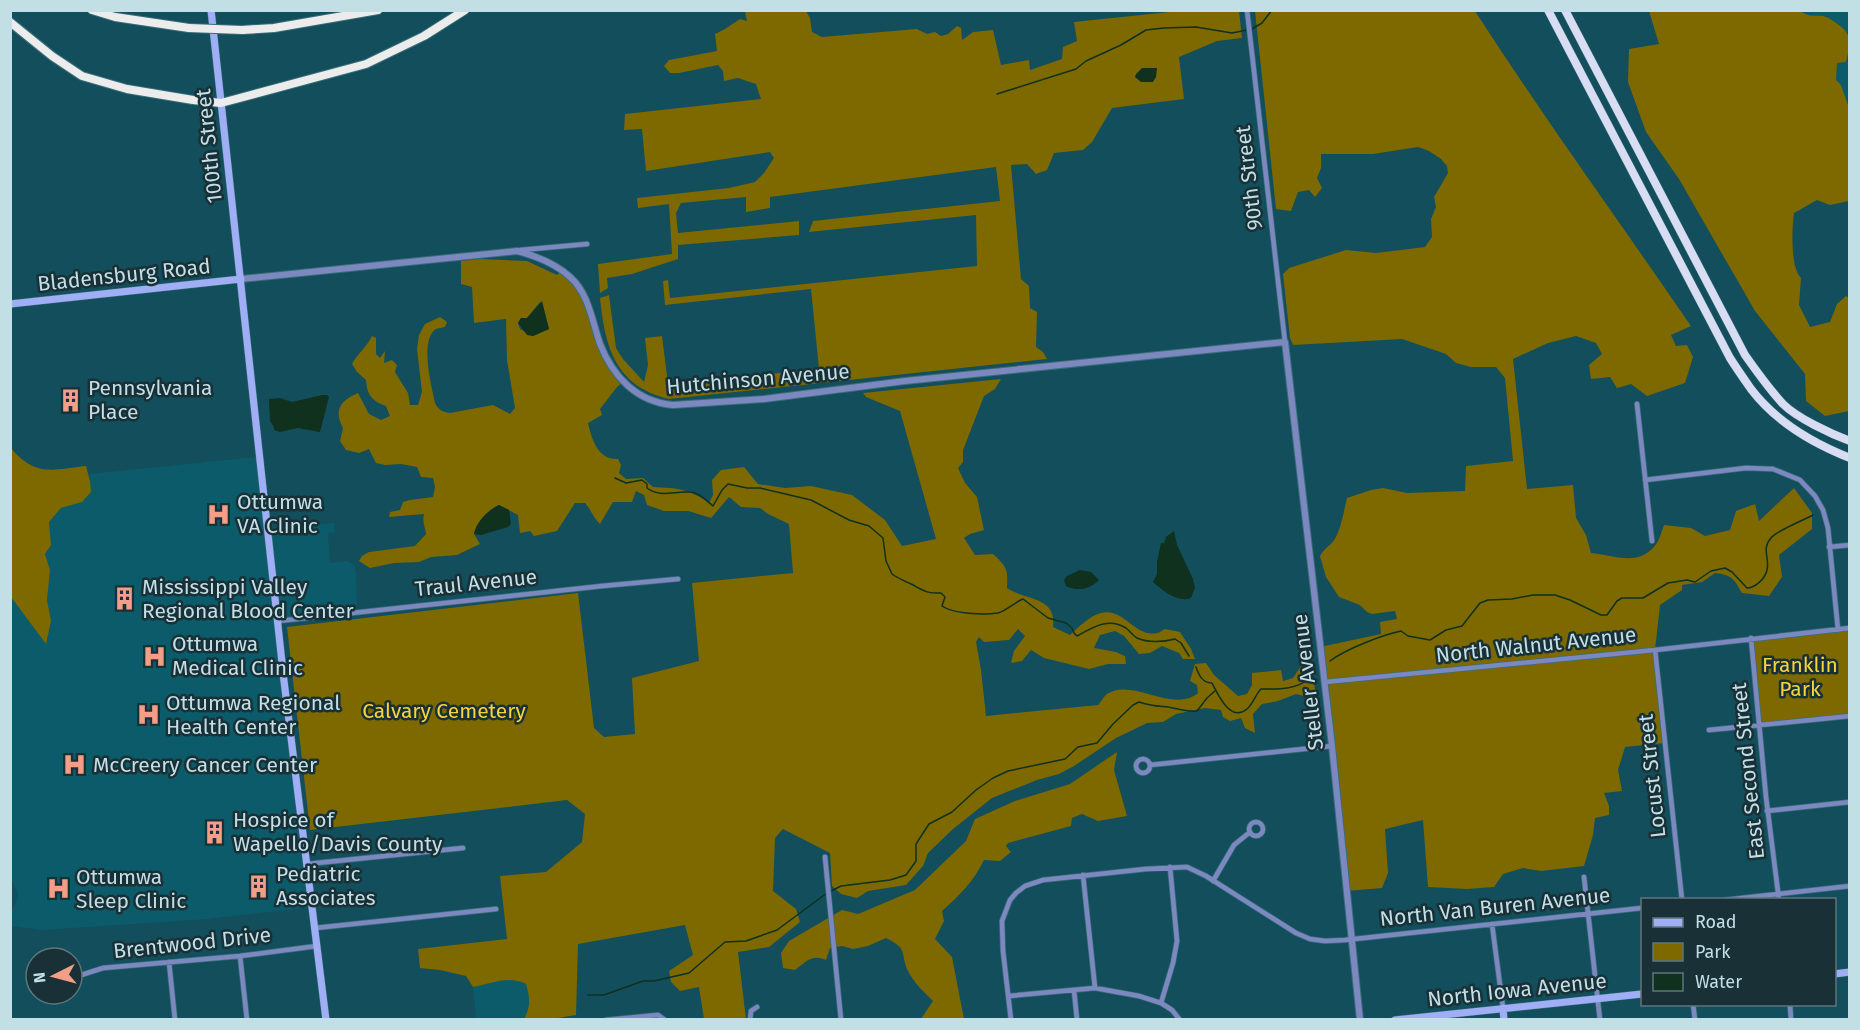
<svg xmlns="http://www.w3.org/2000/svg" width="1860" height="1030" viewBox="0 0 1860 1030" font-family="'Fira Sans',sans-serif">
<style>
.built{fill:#0c5b6a}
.green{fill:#7d6900;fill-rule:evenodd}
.water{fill:#0f311e}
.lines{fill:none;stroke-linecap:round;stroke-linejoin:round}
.stream{stroke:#0f311e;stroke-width:1.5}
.minor-casing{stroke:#396e7a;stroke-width:6}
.tertiary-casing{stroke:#396e7a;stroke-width:8}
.secondary-casing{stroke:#396e7a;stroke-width:8}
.trunk-casing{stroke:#396e7a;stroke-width:9}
.motorway-casing{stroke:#396e7a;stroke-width:10}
.minor{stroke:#7d88c1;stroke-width:4.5}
.tertiary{stroke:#7d88c1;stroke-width:6}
.secondary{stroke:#a0aef6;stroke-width:7}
.trunk{stroke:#d8ddf4;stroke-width:8}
.motorway{stroke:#ececec;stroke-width:8}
.motorway-bridge-casing{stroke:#396e7a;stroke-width:10;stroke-linecap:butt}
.motorway-bridge{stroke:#ececec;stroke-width:8}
.labels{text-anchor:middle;stroke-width:5;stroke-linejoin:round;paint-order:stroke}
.street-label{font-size:21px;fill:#c3dfe6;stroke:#193036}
.poi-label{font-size:21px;fill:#c3dfe6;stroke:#193036;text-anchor:start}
.park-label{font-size:21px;fill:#f6d339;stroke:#193036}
</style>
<rect width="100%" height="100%" fill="#124e5b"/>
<path class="built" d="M1800,11H1849V36L1844,28L1826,16L1809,17Z
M1849,47V108L1841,85L1836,80L1837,63L1846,61Z
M256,457L294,786L312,907L207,919L43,930L11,926V910L15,906L18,894L11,878V597L46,643L51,621L47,600L50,570L45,554L51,545L49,522L61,508L82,502L90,481L89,474Z
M334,523L335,532L328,533L330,563L347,561L354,565L356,572L357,613L278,621L268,530Z
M499,980H517L526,984L531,998L529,1011L524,1019H476L473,987Z"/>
<path class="green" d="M745,11H806L810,18L812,32L822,37L917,29L927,34L935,32L941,36L948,34L957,26L961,28L962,40L973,32L993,30L1001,65L1029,60L1030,70L1062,59L1063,47L1077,41L1074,22L1179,11H1239L1242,38L1217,41L1179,57L1184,99L1112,108L1092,142L1083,150L1054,153L1047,170L1036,174L1027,164L1011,165L1021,279L1029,286L1030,308L1037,312L1036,347L1043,352L1047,359L669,399C615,386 605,347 600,298L609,295L616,348L623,359L644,382L648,365L645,338L662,336L668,384L819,369L811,289L665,305L663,281L668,280L670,298L977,266L976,215L809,232L813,221L1000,201L996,167L770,197V208L746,212V197L681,203L676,213L678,233L799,221V235L678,245V259L632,274L607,278L608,288L600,293L598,264L672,254L669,204L638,208L637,198L729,188L755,182L764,173L774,158L770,152L646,171L642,129L624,130L625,114L761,99L756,84L738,78L724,81L723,71L718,65L679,73H670L664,66L669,60L717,51L715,34L725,29L740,19L747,21Z
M1255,11H1475C1544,118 1619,221 1691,326L1671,335L1676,346L1687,345L1693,357L1685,383L1647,396L1631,384L1617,388L1610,377L1591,379L1589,365L1602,354L1596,343L1576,336L1548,343L1513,359L1527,489L1573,485L1576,518L1586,535L1591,553C1614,555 1640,568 1657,543C1660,538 1662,530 1664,525L1691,528L1705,536L1730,530L1736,511L1755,504L1759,521L1794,488L1812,513V529L1779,555L1782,577L1769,596L1742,593C1734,579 1732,575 1715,573L1702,582L1682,585V590L1660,605L1655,650L1665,743L1625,747L1618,770L1622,791L1604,793L1609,806V815L1595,818L1593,835L1584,866L1541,871L1523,868L1503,874L1494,887L1467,889L1428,887L1423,820L1385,829L1388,873L1382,888L1346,891L1320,647L1381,634L1380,622L1397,619L1395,611L1372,614L1367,612L1360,605L1339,597L1326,577L1320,556C1324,548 1332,545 1336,537C1342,525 1344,510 1347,498L1371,490L1383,488L1407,493L1465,491L1466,466L1513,461L1505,378L1496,367H1471L1456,363L1446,354L1402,339L1293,345L1290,338L1283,274L1289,268L1346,250L1376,253L1425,247L1432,237L1431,219L1436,207L1434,197L1448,173L1447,166L1441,159L1429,151L1418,147L1373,154H1321V168L1317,178L1322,188L1315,197L1309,190L1298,192L1291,211L1276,209Z
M1649,11H1800C1810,17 1811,15 1823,16C1828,17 1832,20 1836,23C1854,34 1850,44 1846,62L1837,63L1836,80L1841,85L1849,108V201L1830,205L1817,200L1794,213C1792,229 1790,267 1801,278L1799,305L1810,327L1830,322L1837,304L1846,296L1849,298V411L1825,416L1806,401L1805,374L1755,311L1679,179L1646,132L1628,82L1629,49L1659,44Z
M480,259L527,261L557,275L562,270L578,285L601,345L623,382L617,387L600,409L602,415L588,423C592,440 598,460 618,459L621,465L619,473L626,479L643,478L653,487C677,488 690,489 709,503L713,495L712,480L721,470L744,467L758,484L785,488L811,486L852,495L885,520L902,546L936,539L900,411L866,397L863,393L1001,379L995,389L984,396L963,450V462L958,468L965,483L977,497L984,530L970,534L964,538L975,555L993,554C1007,567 1008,569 1007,588C1026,601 1057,596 1053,627L1070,635C1079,627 1089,616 1101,613C1124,607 1135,638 1157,633C1160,633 1162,630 1165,629L1180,632L1191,649L1195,659H1183L1179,653L1162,646L1150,653L1139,654L1124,636L1115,631L1100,635L1094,648L1116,652L1125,656L1126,664H1108L1089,669L1044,658L1031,650L1022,661L1011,663L1014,651L1025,636L1018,629L1009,640L984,642L979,637L976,642L981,670L986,716L1098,705C1101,702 1104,696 1107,694C1132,677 1173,714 1198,693L1197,685L1190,681L1195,664L1206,663L1214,675L1238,696L1247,694L1252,685V673L1281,670L1283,681L1293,678L1301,666L1313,680L1319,706H1310L1304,696L1296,694L1278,701L1262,704L1253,714L1255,733L1245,728L1241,718L1230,721L1223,717L1221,710L1205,708L1176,714L1163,722L1147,723L1116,738L1074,766L1059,774L1037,780L992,798L953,829L928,853L923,866L906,885L868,891L857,898L841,894L832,886L830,853L783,829L775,838L773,891L796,909L800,922L769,947L738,952L746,1019H704L699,987L680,991L671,982L669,971L693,955L685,925L578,944L576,1015L552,1019H524C531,1006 530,998 526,984C507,975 492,984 473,987L466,976L440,970L420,968L418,949L507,939L500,876L546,872L582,842L585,814L567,800L310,830L287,627L578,593L594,728L604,737L635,734L632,678L699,661L692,583L793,573L789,524L768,514L760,508L741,507L729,497L711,518L688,511H664L647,505L644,495L636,491L632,502H613L600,524C592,516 592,511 585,503H575L557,531L534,536L530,531L520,533L518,515L499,505C487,511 478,521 474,534L480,544L457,555L431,557L419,562L394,563L370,568L359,561L362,556L369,552L415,546L426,534C425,526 422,523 424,514L389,517L390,512L400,510L403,502L410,500L433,497L435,487L433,478L421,477L417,467L401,464L385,465L376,463L369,449L359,453L346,450L340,441L343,428C333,410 341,400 358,393L369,414L381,420L390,416L386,406C372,401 367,395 366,380L357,372L352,364C357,354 367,347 372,336L376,338V354L380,358L385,351L384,363L392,360L397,365L395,372L408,393L410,405H418L422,392L417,349L419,335L425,324L440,317L447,322L445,327C442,328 438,328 436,329C419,340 432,387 435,403C439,410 442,412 450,413L493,405L510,414L515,408L507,360L506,319L474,323L472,287L461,284V261ZM540,302L549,329L533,336L520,329L518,323L521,318H527Z
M10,447C35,477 51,470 86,466L90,481L91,492L82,502L61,508L49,522L51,545L45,554L50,570L47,600L51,621L46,644L11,597Z
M1849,628V716L1759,725L1751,638Z
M1117,752L1114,770L1127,816L1098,821L1082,814L1072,818L1071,826L1008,843L1006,846L1011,852L1000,861L984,860C974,881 959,896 942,911L944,921L935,939L952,957L964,1019H921L933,1001C924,992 914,983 908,971C900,954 909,949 886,938L868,946L853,949L842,946L830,948L826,960C812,954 807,961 795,970L783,968L781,953L789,941L842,910L858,914L915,890L966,841L975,819L1015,801L1070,784Z"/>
<path class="water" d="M1142,68H1157L1156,77L1153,82H1141L1135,77L1136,74Z
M542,301L549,329L533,336L527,335L518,323L521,318H527Z
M322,395H327L329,397L320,432L298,428L280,432L274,430V427L270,421L269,399L280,398L292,402Z
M499,505L509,510L511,524L508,527L481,535L474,534C476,522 488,510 499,505Z
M1174,531L1177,545L1193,579L1195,588L1191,598C1178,603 1163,591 1153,582L1157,574V562L1161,543H1164L1166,537Z
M1080,570L1091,572L1099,580C1090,589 1078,592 1066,586L1064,580L1067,576Z"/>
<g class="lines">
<path class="stream" d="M1252,29L1262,23L1272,10
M997,94L1076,69L1086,61L1121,45L1146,30L1164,28L1196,27L1232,33L1247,30
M615,478L626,483L642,480L647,484V488C661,498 673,491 689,492C698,492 706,500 713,506L722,490L728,484L747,488H760L811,500L849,520L869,526L883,538L886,561L892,574C897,578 903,580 909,583C922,589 925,594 941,593L945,597L942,606C953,614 984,615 998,613C1006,611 1015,602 1023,599L1048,618L1066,623L1072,628L1074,633L1077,636C1093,627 1109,617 1126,628C1130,631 1133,636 1137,638C1148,643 1164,642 1175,639L1181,643L1189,656
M1330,661C1346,649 1382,635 1401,631L1408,636L1430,640L1446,630L1462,626L1480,603L1488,600L1512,599L1533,595H1555L1570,600L1601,615H1607L1617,601L1622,598H1643L1668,583L1687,580L1695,582L1711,571L1725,568L1732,572L1747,588C1755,588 1765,579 1767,570C1770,558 1761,549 1771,538C1776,531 1804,520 1813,515
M1196,667C1199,676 1203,683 1212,683C1218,694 1230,723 1247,709C1253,704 1255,695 1261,689C1278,689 1296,690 1310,678
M831,891L841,886L890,880L906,875L916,861V844L929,824L952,812L976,790L993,778L1008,771L1065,759L1078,747L1097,743L1113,724L1133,705L1139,702C1150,706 1157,706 1168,707C1179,709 1186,712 1197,711L1207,698L1216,690
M588,995H604L643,981H654L689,973L725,942L746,941L777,930L827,893"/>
<defs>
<path id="minor" d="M1247,10L1285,342
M521,250L587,244
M1637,404L1652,541
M1645,480L1746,468L1773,469L1800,480L1815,496L1823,510L1828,528L1838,630
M1829,547L1850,545
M278,621L602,586L678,579
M1751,638L1766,797L1779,900
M1655,650L1682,900
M1325,682L1655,650L1850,628
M1709,730L1850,716
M1136 766a7 7 0 1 1 14 0a7 7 0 1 1-14 0Z
M1150,765L1332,746
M1767,811L1850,802
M1249 829a7 7 0 1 1 14 0a7 7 0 1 1-14 0Z
M825,857L841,1020
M307,864L463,848
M1083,875L1095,988
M1584,877L1600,1020
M1213,881L1234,845L1250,832
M1725,900L1850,886
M1492,924L1503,1008
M315,928L496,909
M240,956L247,1020
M169,962L175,1020
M72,978L103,968L240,956L317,946
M1074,990L1077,1020
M1009,996L1095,988L1139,996L1161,1003L1172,1010L1180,1020
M1161,1003L1173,963L1177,941L1170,867
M1693,1004L1695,1020
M1790,1004L1791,1020
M606,1020L658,1015L665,1020
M750,1020L751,1011L757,1007
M1011,1020L1003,951L1002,921L1010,900L1016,893L1025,886L1043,880L1146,869L1187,867L1206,876L1296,933L1310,939L1325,941L1345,940L1642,908"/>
<path id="tertiary" d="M241,279L517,251C536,256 555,263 570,277C589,294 592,321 600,344C613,377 637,402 673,405L764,399L905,381L1285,342L1332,746L1360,1020"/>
<path id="secondary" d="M211,10L284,681L326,1020
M10,304L241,279
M1834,974L1850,972
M1503,1008L1504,1020
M1395,1020L1642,994"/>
<path id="trunk" d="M1548,10L1730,358C1737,369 1744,379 1751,389C1776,422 1812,443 1850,458
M1565,10L1745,355C1757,372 1769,389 1783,404C1797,418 1831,434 1850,441"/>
<path id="motorway" d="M92,10L115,17L189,28
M10,22L52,56L82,76L127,89L193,100L221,103L366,64L424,36L465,10
M242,30L274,28L378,10"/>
</defs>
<use href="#minor" class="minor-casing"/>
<use href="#tertiary" class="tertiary-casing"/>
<use href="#secondary" class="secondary-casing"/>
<use href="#trunk" class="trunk-casing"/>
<use href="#motorway" class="motorway-casing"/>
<use href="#minor" class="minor"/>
<use href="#tertiary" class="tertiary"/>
<use href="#secondary" class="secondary"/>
<use href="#trunk" class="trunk"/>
<use href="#motorway" class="motorway"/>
<defs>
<path id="motorway-bridge" d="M189,28L242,30"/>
</defs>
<use href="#motorway-bridge" class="motorway-bridge-casing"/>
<use href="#motorway-bridge" class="motorway-bridge"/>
</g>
<defs>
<symbol id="building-bare" viewBox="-9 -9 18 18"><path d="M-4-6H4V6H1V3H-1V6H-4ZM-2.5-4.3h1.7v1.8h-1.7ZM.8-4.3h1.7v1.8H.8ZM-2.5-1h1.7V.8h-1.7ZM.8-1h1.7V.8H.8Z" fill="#f49e87" stroke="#193036" stroke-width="2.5" paint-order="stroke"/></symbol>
<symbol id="hospital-bare" viewBox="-9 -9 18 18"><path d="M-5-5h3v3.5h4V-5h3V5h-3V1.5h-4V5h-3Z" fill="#f49e87" stroke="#193036" stroke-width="2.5" paint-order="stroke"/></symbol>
</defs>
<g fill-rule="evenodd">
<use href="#building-bare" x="54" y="384" width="33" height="33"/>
<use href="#hospital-bare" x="202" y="498" width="33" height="33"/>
<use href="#building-bare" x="108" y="582" width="33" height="33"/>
<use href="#hospital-bare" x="138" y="640" width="33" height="33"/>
<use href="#hospital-bare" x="132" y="698" width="33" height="33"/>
<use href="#hospital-bare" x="58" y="748" width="33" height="33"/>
<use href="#building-bare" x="198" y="816" width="33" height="33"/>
<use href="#building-bare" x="242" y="870" width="33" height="33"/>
<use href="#hospital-bare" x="42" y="872" width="33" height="33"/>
</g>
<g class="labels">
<g class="street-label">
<text transform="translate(209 146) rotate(-96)" y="7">100th Street</text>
<text transform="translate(1249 178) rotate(-97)" y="7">90th Street</text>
<text transform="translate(124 275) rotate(-6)" y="7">Bladensburg Road</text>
<text transform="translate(758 379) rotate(-5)" y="7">Hutchinson Avenue</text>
<text transform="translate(476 583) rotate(-6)" y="7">Traul Avenue</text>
<text transform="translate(1536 645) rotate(-6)" y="7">North Walnut Avenue</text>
<text transform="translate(1308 682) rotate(-97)" y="7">Steller Avenue</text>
<text transform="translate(1748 771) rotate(-96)" y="7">East Second Street</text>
<text transform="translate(1652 776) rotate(-96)" y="7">Locust Street</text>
<text transform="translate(1495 907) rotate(-6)" y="7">North Van Buren Avenue</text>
<text transform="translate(192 943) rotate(-6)" y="7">Brentwood Drive</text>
<text transform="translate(1517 990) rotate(-6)" y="7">North Iowa Avenue</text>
</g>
<g class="poi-label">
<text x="88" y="395">Pennsylvania<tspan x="88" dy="24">Place</tspan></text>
<text x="237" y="509">Ottumwa<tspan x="237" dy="24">VA Clinic</tspan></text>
<text x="142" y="594">Mississippi Valley<tspan x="142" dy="24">Regional Blood Center</tspan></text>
<text x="172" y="651">Ottumwa<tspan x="172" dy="24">Medical Clinic</tspan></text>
<text x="166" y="710">Ottumwa Regional<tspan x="166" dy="24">Health Center</tspan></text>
<text x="93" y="772">McCreery Cancer Center</text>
<text x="233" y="827">Hospice of<tspan x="233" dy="24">Wapello/Davis County</tspan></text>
<text x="276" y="881">Pediatric<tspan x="276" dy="24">Associates</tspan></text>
<text x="76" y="884">Ottumwa<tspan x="76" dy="24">Sleep Clinic</tspan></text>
</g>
<g class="park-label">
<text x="1800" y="672">Franklin<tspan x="1800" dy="24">Park</tspan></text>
<text x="444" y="718">Calvary Cemetery</text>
</g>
</g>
<rect width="1860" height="1030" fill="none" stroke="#c3dfe6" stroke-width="24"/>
<rect x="1641" y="898" width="195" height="108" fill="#193036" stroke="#5d767c" stroke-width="1.5"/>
<rect x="1653" y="918" width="30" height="9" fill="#a0aef6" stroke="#5d767c" stroke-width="1.5"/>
<text x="1695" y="928" font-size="18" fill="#c3dfe6">Road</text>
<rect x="1653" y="943" width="30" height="18" fill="#7d6900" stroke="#5d767c" stroke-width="1.5"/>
<text x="1695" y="958" font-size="18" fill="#c3dfe6">Park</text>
<rect x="1653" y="973" width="30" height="18" fill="#0f311e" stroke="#5d767c" stroke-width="1.5"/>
<text x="1695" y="988" font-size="18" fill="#c3dfe6">Water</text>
<g transform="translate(54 976) rotate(264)"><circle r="28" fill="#193036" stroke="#5d767c" stroke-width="1.5"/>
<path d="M0-4.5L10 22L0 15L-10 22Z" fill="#f49e87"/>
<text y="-9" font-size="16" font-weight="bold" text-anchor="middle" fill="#c3dfe6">N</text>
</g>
</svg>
